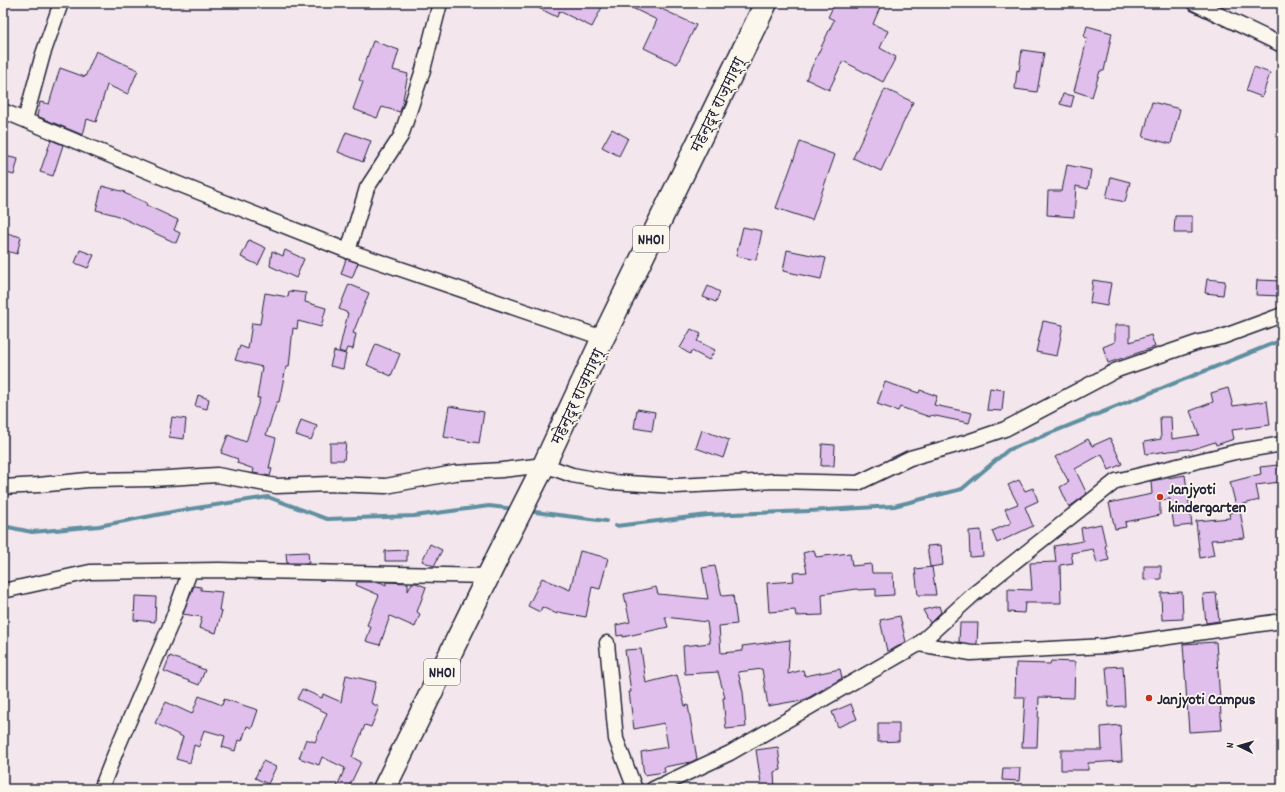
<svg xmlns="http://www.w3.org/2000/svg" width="1285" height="792" viewBox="0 0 1285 792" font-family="Dekko,'Playpen Sans Deva',sans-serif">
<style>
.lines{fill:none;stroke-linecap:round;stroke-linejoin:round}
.stream{stroke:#5f8fa0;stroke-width:4}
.building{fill:#e0bfec;stroke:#22223b}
.street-casing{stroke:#22223b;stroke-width:17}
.highway-casing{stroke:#22223b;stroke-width:25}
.street{stroke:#fbf7ec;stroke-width:14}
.highway{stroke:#fbf7ec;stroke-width:22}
.poi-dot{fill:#c8321e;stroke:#fbf7ec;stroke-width:1.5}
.labels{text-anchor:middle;stroke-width:3.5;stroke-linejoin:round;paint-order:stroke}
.shield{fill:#fbf7ec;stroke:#636270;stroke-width:1}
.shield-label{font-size:15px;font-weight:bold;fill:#22223b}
.street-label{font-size:16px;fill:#22223b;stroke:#fbf7ec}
.poi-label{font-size:16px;font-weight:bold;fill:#22223b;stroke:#fbf7ec;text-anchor:start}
</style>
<rect width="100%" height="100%" fill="#f3e6ec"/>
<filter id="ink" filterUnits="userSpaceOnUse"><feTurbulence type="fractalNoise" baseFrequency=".025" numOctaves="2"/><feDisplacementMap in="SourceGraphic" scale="8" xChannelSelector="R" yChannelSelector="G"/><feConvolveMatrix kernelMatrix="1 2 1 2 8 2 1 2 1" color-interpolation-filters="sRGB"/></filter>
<g filter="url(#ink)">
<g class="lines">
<path class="stream" d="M527,511L606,521
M3,526L32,532L99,526L177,511L268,497L327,519L414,516L489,506L515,509
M616,526L708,515L809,511L894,506L962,489L1008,450L1282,340"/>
</g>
<path class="building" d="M528,3H604L592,27L559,11L557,17Z
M622,3H649L696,25L677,64L644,48L657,20Z
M835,3H882L873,24L888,31L880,48L896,57L883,82L843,61L829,90L806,79L834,20L828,17Z
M1087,26L1112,33L1104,71H1100L1092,97L1074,91L1081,65L1087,38L1084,37Z
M373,41L399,50L393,70L408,74L403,99H404L400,112L382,107L377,118L353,109L363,82L359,80Z
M1022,50L1044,53L1037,92L1015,89L1017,70L1019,71Z
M96,51L138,70L128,94L107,85L96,122L87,119L83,135L37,116L40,102L49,104L60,68L85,77Z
M1254,67L1270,73L1262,97L1246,91Z
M885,89L913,102L881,171L853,158Z
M1063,94L1074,96L1071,107L1060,104Z
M1152,102L1180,109L1171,144L1143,137Z
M612,129L628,138L619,156L602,147Z
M346,132L371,141L363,162L338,152Z
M51,140L63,145L53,176L40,172Z
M800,142L835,155L812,220L776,208Z
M5,156L18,159L14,175L3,172V161Z
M1067,165L1091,170L1088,189L1076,186L1074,217L1047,215L1048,191H1062Z
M1111,177L1130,182L1125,202L1106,198Z
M102,186L125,192L124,193L147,203L146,205L178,220L174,230L180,233L176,243L116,215L96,210Z
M1175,216H1192V233H1174Z
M743,227L762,231L756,260L736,256Z
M3,232L21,237L17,254L3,250Z
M249,240L266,248L258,265L241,257Z
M80,250L94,255L88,268L75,263Z
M285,250L304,259L296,278L270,266L272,251L283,256Z
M787,250L826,258L821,279L783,271Z
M346,259L358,263L352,278L341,274Z
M1207,279L1225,281L1223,295L1205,293Z
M1093,280L1111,283L1107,306L1090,303Z
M1257,280L1282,281V296L1256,295Z
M349,284L369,293L353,333L356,334L353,349L347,348L345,353L339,351L348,313L339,309Z
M708,286L720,292L716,302L703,297Z
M289,291L306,293L305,302L326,308L321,327L298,321L297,329L293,328L289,367H286L279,402H277L266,435L276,438L269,468L272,469L270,476L253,473L254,469L237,463L238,459L221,453L228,435L246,442L260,398H257L262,367L235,360L240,346L248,349L252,323L260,324L265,293L288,297Z
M1043,321L1063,325L1057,356L1036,352Z
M1115,325H1130V342L1151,335L1155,347L1108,363L1103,347L1115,342Z
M691,329L701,334L697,341L715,350L709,360L692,351L690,354L680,348Z
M376,344L400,354L391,376L367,365Z
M334,351L346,354L343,369L330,366Z
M885,382L919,393L920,390L937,396L934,405L972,413L969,423L931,415L930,417L900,407L898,411L877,404Z
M990,388L1004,390L1002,411L987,410Z
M1228,388L1233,406L1267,401L1270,425L1232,430L1234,439L1216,445L1215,442L1190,450L1189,449L1169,451L1146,454L1144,442L1161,439L1160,417H1171L1172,439L1199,435L1190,411L1213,402L1211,393Z
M198,395L209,399L207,409L195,406Z
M449,406L484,412L479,443L444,437Z
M637,409L655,412L652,431L634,428Z
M172,417L186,419L184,439L169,437Z
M301,420L317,426L311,440L296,435Z
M702,430L729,440L723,458L696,448Z
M1110,438L1122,464L1109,470L1102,454L1075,469L1087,494L1069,507L1060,487L1069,482L1055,457L1088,439L1092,446Z
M330,443H346L344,460H330Z
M822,444L835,445L834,466H821Z
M1278,465L1280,482L1256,485L1259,500L1236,506L1230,482L1261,474L1260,467Z
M1185,475L1192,525L1174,527L1170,499L1160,500V515L1125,522L1126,527L1115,529L1109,503L1152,494L1151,481Z
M1019,480L1025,491L1033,488L1038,501L1025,507L1033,526L997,543L992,531L1011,523L1005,509L1018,504L1008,485Z
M1240,511L1245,538L1211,540L1214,555L1200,558L1196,521L1230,518L1229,513Z
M1101,524L1106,546H1105L1109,560L1097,563L1093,549L1071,553L1073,563L1060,565L1061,603H1025L1024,613L1008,612V589L1032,590L1030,563L1056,562L1054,546L1083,541L1081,528Z
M981,530L983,556L970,557L969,531Z
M430,544L442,550L434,566L422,561Z
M941,545L943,565L930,567L927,546Z
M407,550V561H385V551Z
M814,550L816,557L850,553L852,566L871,564L872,573H893L894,595L876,596V589L858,590L857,589L822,594L823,615L796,616L795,610L769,612L767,583L794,581L793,573L807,572L803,553Z
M580,551L608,558L600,589L592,587L586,617L558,612L557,614L542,607L540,612L528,606L542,578L570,590Z
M308,552L309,563H287L286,553Z
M715,566L722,596L733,595L737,624L719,626L721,653L743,651L742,646L790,640L788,674L803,670L805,676L840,669L842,678L830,685L825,687V688L806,699L796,702V701L768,706L762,669L738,672L743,692L746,727L726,729L723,698H725L718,672L685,674L683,646L710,643L707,622L665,617L668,627L623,637V635L617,636L616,625L630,622L624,594L656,587L658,594L708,599L702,568Z
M1144,566H1161V579L1144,580Z
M932,567L936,595H918L915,569Z
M357,582H380L386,585V582L408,583V591L412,583H416L426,587L417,612L420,614L415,627L390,616L380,645L366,641L371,627L367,625L379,595L356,585Z
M194,586L201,587V590L222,592L219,610L222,611L216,633L199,628L202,617L183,614Z
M1182,592L1183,619L1162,620L1161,593Z
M1216,593L1219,621L1206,623L1203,594Z
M135,596L156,597L155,622L134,620Z
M939,606L941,612L930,623L923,610Z
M900,616L906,642L893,649L887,651L880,620Z
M960,623H978L977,644H972L959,642Z
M1216,642L1222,730L1189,732L1183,644Z
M641,649L646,683L677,675L685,706L688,705L697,759L691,762L664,767L665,772L644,775L641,752L668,747L664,723L634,729L629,692H631L625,650Z
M170,656L205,670L199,685L164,671Z
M1051,661L1075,662L1074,698L1039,697L1037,747H1022L1025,697H1015L1016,663L1050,664Z
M1123,666L1125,706L1109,707L1106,667Z
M346,675L376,682L371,703L379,707L371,727L365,725L352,757L361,762L348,789H336L345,768L322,757L319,765L299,758L306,739L315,742L327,713L297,699L302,689L322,698L323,694L341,702Z
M199,696L222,705L224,699L258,710L252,728L247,726L242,741L238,740L235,751L222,747L225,736L204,730L199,747L194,745L190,763L176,759L183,737L155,723L166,702L192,714Z
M851,704L857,719L838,727L832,712Z
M878,723H899V741L878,742Z
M1120,725L1122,761L1088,763V770H1061V750H1102L1101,727Z
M778,747L781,770L774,772L775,789H762L756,750Z
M263,761L276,767L268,784L255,778Z
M1003,768H1020L1019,781L1002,780Z"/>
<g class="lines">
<defs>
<path id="street" d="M1194,3L1282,45
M3,111L176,183L348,251L603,338
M25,120L43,54L61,3
M348,251L367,188L401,136L423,70L440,3
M3,487L39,485L87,480L152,479L217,475L276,486L330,484L386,486L454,473L502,470L544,465L572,475L611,482L676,486L775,481L858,483L910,458L964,443L1005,429L1117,370L1199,342L1222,337L1282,315
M3,591L90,572L219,570L489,576
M607,643L616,739L635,789
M919,644L971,653L1105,646L1282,621
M101,789L116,751L170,626L190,571
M653,789L730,753L919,644L974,594L1116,481L1235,452L1282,444"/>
<path id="highway" d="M384,789L499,554L544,465L603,338L766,3"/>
</defs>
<use href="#street" class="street-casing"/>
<use href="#highway" class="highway-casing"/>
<use href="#street" class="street"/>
<use href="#highway" class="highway"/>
</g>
</g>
<g class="poi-dot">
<circle cx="1160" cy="497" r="4"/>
<circle cx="1149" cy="698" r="4"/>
</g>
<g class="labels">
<g class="shield">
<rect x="633" y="226" width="36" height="26" rx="3"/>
<rect x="424" y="659" width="36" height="26" rx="3"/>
</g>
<g class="shield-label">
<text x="651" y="244">NH01</text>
<text x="442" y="677">NH01</text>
</g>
<g class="street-label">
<text transform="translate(716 104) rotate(-64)" y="6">महेन्द्र राज्मार्ग्</text>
<text transform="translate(576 396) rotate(-65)" y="6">महेन्द्र राज्मार्ग्</text>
</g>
<g class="poi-label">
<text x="1168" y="494">Janjyoti<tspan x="1168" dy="18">kindergarten</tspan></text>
<text x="1157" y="704">Janjyoti Campus</text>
</g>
</g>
<rect width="1285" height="792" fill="none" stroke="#fbf7ec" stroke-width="16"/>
<rect x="8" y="8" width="1269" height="776" fill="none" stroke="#22223b" stroke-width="1.5" filter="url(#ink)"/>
<g transform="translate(1239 746) rotate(275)" stroke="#fbf7ec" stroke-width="3" paint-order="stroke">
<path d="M0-3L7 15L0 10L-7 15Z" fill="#22223b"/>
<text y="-6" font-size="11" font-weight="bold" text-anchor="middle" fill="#22223b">N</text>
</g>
</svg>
